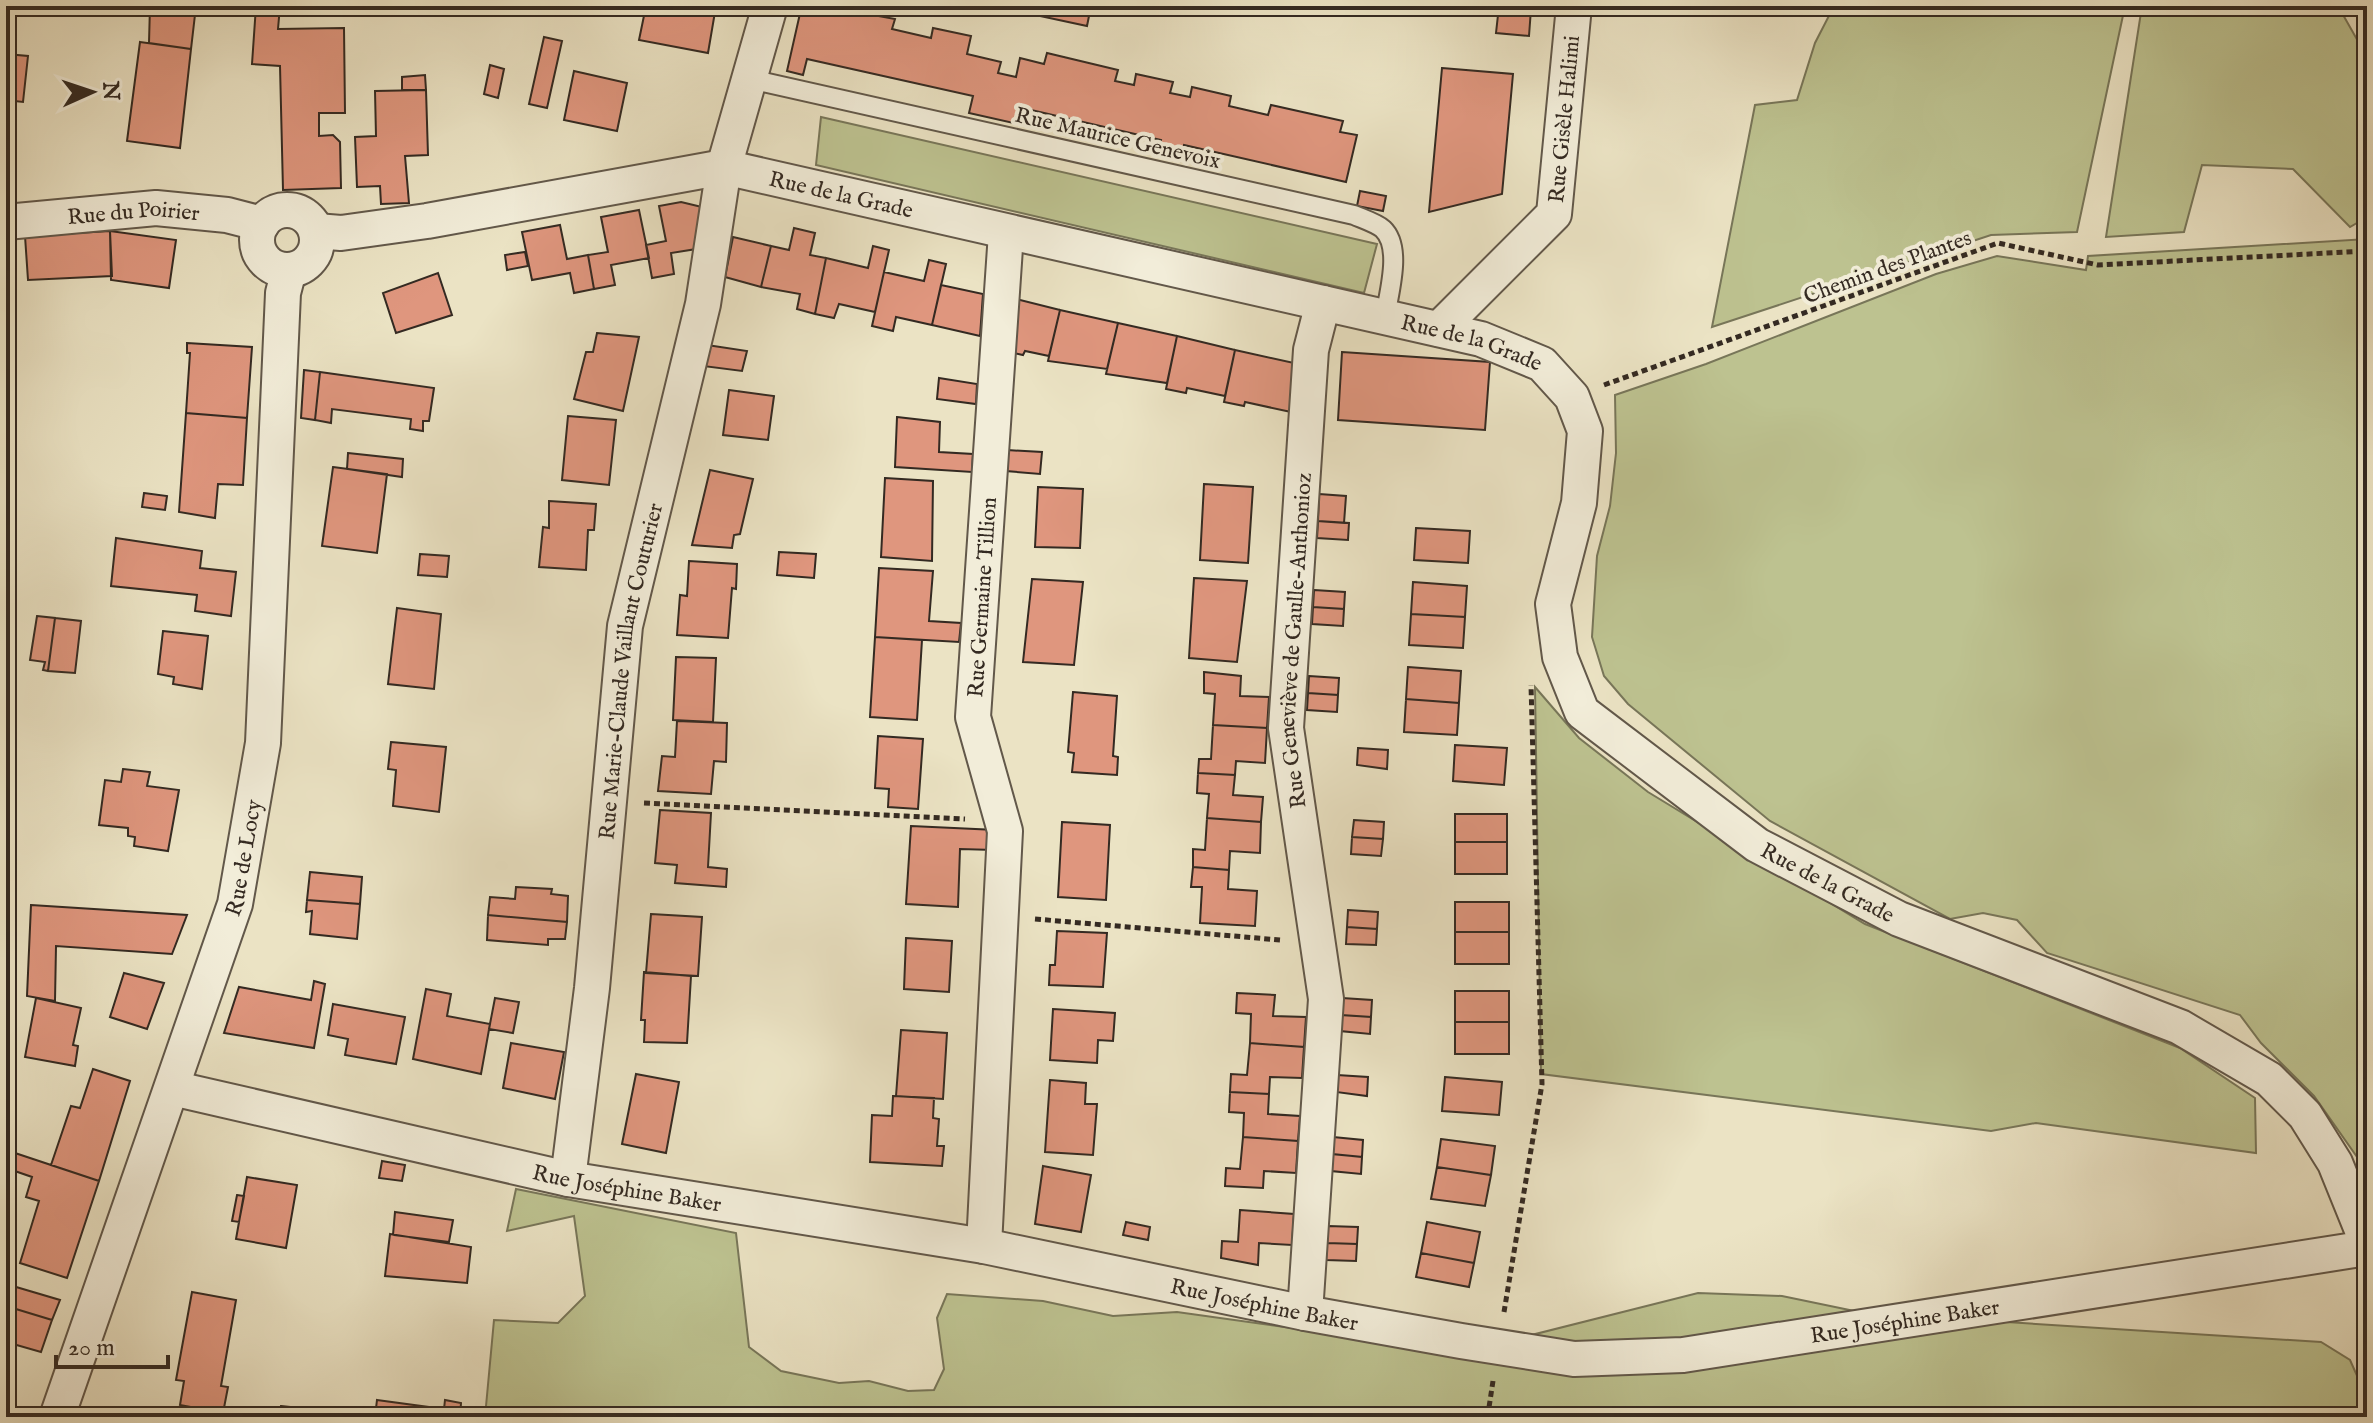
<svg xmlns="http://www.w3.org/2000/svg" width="2373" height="1423" viewBox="0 0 2373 1423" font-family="'IM FELL English',serif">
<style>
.green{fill:#bdc290;stroke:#787659;stroke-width:2}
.building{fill:#df967e;stroke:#342a22;stroke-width:2}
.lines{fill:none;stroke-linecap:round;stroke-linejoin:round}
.lane-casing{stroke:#62584a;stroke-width:22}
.street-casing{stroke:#62584a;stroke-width:38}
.path{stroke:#342a22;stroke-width:5;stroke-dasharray:6 4;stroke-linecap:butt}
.lane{stroke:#f2edd9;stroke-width:18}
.street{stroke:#f2edd9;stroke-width:34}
.labels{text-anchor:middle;stroke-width:8;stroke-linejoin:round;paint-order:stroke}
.street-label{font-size:22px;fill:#342a22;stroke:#f2edd9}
</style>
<rect width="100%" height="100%" fill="#ebe3c4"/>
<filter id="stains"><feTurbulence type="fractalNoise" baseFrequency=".0025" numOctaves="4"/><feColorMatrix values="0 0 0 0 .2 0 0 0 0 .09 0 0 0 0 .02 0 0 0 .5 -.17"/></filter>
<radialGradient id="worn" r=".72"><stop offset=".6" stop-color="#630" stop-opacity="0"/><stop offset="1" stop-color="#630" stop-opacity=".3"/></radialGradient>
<path class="green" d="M1834,6H2125L2077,232L1991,235L1712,327L1755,105L1797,100L1815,43Z
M2142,6H2338L2367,57V217L2350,227L2293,169L2202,165L2184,232L2106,237Z
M821,117L1377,244L1364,293L816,165Z
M2367,239V1183L2357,1157L2314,1096L2261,1043L2240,1015L2047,953L2017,920L1983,913L1950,919L1770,821L1628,704L1604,676L1592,637L1597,556L1610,506L1616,453L1615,395L1706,364L1936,274L1997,256L2086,270L2088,256Z
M1535,687L1579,738L1648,792L1865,924L2180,1048L2255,1098L2256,1153L2036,1123L1991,1131L1541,1074Z
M516,1189L736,1233L749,1347L781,1371L839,1383L869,1381L908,1391L934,1390L944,1369L937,1318L947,1294L1043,1301L1113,1316L1177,1312L1464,1352L1698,1293L1782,1296L1864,1313L2321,1342L2350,1360L2367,1398V1417H485L494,1320L558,1323L585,1296L574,1216L507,1231Z"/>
<path class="building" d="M150,6H196L191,49L149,43Z
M256,6H280L278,29L344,28L345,113H319V136L333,135L340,142L341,188L283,190L280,66L252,64Z
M646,6H716L708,53L639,40Z
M824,6L895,19L892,29L931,38L933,28L971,36L967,54L1001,62L998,73L1016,77L1020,58L1044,64L1047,53L1118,70L1115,81L1134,85L1136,74L1173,82L1170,93L1190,97L1192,87L1231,96L1229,106L1268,115L1271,105L1343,121L1340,132L1357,135L1346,182L1184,145L1180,161L1158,156L1161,140L1031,110L1027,126L969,113L973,96L807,59L803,75L787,71L801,9L822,14Z
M1042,6H1091L1087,26L1040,16Z
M1499,6L1531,9L1529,36L1496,33Z
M544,37L562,41L547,108L529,104Z
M140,42L191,49L180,148L127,141Z
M6,54L28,56L23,102L6,100Z
M490,65L504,69L498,98L484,94Z
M1442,68L1513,74L1502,194L1429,212Z
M574,71L627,83L617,131L564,120Z
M425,75L426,90H402V77Z
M426,90L428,155L405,156L409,203L381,204L380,186L357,187L355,137L376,136L375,91Z
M1360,191L1386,196L1383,211L1357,206Z
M681,202L706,208L696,249L671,253L674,274L652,278L646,245L666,241L659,206Z
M639,210L649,258L611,265L615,285L594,289L588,255L608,252L601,217Z
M560,225L567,259L588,255L594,289L574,293L570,273L532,280L522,232Z
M794,228L815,233L810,255L826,258L815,314L797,309L800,294L761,287L771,246L789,250Z
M110,231L112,276L28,280L25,236Z
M110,231L176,240L169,288L111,280Z
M733,237L771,246L761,287L725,277Z
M873,246L889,250L875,312L839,304L834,318L815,314L826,258L868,268Z
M525,252L528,266L507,270L505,255Z
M929,260L946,264L932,325L896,317L893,331L872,326L884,272L924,281Z
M438,273L452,315L396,333L383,293Z
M941,285L983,294L980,336L932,325Z
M1016,299L1060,310L1049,356L1025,351L1023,355L1013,353Z
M1060,310L1118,323L1107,369L1048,361Z
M1118,323L1177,336L1167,383L1106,374Z
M597,333L639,337L623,411L574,399L586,352H593Z
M1177,336L1235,350L1225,396L1187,388L1186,393L1166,389Z
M187,343L252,347L247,418L186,413L190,353H187Z
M707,345L747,351L742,371L703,366Z
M1235,350L1294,363L1291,412L1245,402L1244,406L1224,402Z
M1342,352L1490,362L1485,430L1338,420Z
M304,370L320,372L315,420L301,418Z
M320,372L434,388L429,421H423V431L410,429L411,419L332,409L331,423L315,420Z
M939,378L977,384L976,404L937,399Z
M729,390L774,396L768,440L723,435Z
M186,413L247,418L243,485L218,484L215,518L179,512Z
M568,416L616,420L609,485L562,480Z
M897,417L940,422L939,452L973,454L972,472L895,467Z
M1007,450L1042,452L1040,474L1006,471Z
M348,453L403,459L402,477L347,469Z
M333,467L387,474L377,553L322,546Z
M710,470L753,479L740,534L734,535L732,548L692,545Z
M885,478L933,481L932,561L881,557Z
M1204,484L1253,487L1248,563L1200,560Z
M1038,487L1083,489L1080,548L1035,547Z
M144,493L167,496L165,510L142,507Z
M1319,494L1346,496L1344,523L1318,521Z
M549,501L596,504L594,530H588L586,570L539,567L543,527L549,528Z
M1318,521L1349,523L1348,540L1317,538Z
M1416,528L1470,531L1468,563L1414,560Z
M116,538L202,551L200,568L236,572L231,616L195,611L197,595L111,586Z
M779,552L816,554L814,578L777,575Z
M420,554L449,556L447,577L418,575Z
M689,561L737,564L736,589L732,588L728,638L677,635L680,595L687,596Z
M879,568L933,571L929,621L961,623L959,642L875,637Z
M1194,578L1247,581L1237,662L1189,658Z
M1032,579L1083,582L1074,665L1023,662Z
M1413,582L1467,586L1465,617L1411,614Z
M1314,590L1345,592L1344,609L1313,607Z
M1313,607L1344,609L1343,626L1312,624Z
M397,608L441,614L434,689L388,684Z
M1411,614L1465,617L1463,648L1409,645Z
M37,616L55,618L48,671L43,670L45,662L30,660Z
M55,618L81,621L75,673L48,671Z
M163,631L208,636L202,689L173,684L174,677L158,674Z
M875,637L922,640L917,720L870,717Z
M676,657L716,658L713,722L673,720Z
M1408,667L1461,671L1459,703L1406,699Z
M1204,672L1241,676L1240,696L1269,697L1267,728L1213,725L1215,694L1204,693Z
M1309,676L1339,678L1338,695L1308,693Z
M1073,692L1117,696L1113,756L1118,757L1117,775L1072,772L1074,753L1068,752Z
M1308,693L1338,695L1337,712L1307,710Z
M1406,699L1459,703L1457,735L1404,732Z
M677,721L727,723L726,762L714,761L711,794L658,791L662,756L675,757Z
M1213,725L1267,728L1265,763L1236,761L1235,775L1198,773L1199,759H1211Z
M878,736L923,739L918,809L888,807L889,789L875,788Z
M391,742L446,747L439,812L393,806L396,770L388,769Z
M1455,745L1507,748L1504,785L1453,781Z
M1358,748L1388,750L1387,769L1357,765Z
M123,769L150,772L147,786L179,790L168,851L134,846L135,837L128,836V828L99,825L105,780L121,782Z
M1198,773L1235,775L1233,795L1263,797L1261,822L1207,818L1209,794L1197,793Z
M660,810L711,813L708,867L727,869L726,887L675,883L677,865L655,863Z
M1455,814H1507V842H1455Z
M1207,818L1261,822L1260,853L1230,851L1229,870L1193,867V849L1205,850Z
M1354,820L1384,822L1383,839L1352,837Z
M1062,822L1110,825L1106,900L1058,897Z
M911,826L996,830L994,850L960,849L958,907L906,904Z
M1352,837L1383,839L1381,856L1351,854Z
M1455,842H1507V874H1455Z
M1193,867L1229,870L1228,889L1257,891L1255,926L1200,923L1202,887H1191Z
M310,872L362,877L360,904L307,900Z
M516,887L552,889L551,894L568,896L567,922L488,915L490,897L515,899Z
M307,900L360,904L357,939L310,934L312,911L306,912Z
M1455,902H1509V932H1455Z
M31,905L187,915L172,954L56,946L55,1001L27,996Z
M1348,910L1378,912L1377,929L1347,927Z
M651,914L702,917L698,976L646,973Z
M488,915L567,922L565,939H548V945L487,940Z
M1347,927L1377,929L1376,945L1346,944Z
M1057,931L1107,933L1103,987L1049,985L1050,965H1055Z
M1455,932H1509V964H1455Z
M906,938L952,941L949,992L904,989Z
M644,972L691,976L687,1043L644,1042L645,1020H641Z
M124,973L164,983L147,1029L110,1017Z
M314,981L325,984L314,1048L224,1033L239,987L311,1000Z
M426,989L451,994L447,1016L490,1024L481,1074L413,1059Z
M1455,991H1509V1022H1455Z
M1237,993L1275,995L1273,1016L1306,1017L1304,1047L1250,1043L1251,1014L1236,1013Z
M36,998L81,1008L73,1045L78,1046L75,1066L25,1057Z
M495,998L519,1002L513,1033L489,1029Z
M1342,998L1372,1000L1371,1017L1341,1015Z
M333,1004L405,1017L396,1064L345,1055L348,1039L328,1035Z
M1053,1009L1115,1013L1113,1041L1098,1040L1097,1063L1050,1060Z
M1341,1015L1371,1017L1370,1034L1340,1031Z
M1455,1022H1509V1054H1455Z
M901,1030L947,1033L943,1099L896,1096Z
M511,1043L564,1052L555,1099L503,1088Z
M1250,1043L1304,1047L1302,1078L1270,1077L1269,1094L1230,1092L1231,1074L1247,1075Z
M93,1069L130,1081L99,1181L51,1165L71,1106L80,1108Z
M636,1074L679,1082L666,1153L622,1144Z
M1337,1075L1368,1077L1367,1096L1336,1092Z
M1445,1077L1502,1082L1499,1115L1442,1111Z
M1050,1080L1086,1083L1085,1104H1097L1093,1155L1045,1152Z
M1230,1092L1269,1094L1268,1114L1300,1116L1298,1141L1243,1137L1244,1113L1229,1112Z
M893,1096L934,1098L933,1118L939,1119L937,1146H944L942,1166L870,1162L872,1115L892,1116Z
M1243,1137L1298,1141L1296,1173L1264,1171L1263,1188L1225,1186L1226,1168L1240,1169Z
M1333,1137L1363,1140L1362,1157L1332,1154Z
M1441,1139L1495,1146L1491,1175L1437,1167Z
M6,1150L99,1181L67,1278L20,1263L39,1201L26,1197L32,1177L6,1168Z
M1332,1154L1362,1157L1361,1174L1331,1171Z
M382,1161L405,1165L402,1181L379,1178Z
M1043,1166L1091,1175L1081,1232L1035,1224Z
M1437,1167L1491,1175L1485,1206L1431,1199Z
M247,1177L297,1185L286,1248L236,1239Z
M237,1195L244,1196L239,1222L232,1221Z
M1240,1210L1294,1214L1292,1245L1259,1243L1258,1265L1221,1258L1222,1241L1238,1242Z
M395,1212L453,1220L449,1242L393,1235Z
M1126,1222L1150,1227L1148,1240L1123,1235Z
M1427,1222L1480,1232L1474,1263L1421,1253Z
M1328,1226L1358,1227L1357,1244L1327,1243Z
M390,1234L471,1247L467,1283L385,1276Z
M1327,1243L1357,1244L1356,1261L1326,1260Z
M1421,1253L1474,1263L1469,1287L1416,1277Z
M6,1284L60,1300L52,1320L6,1306Z
M192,1292L236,1300L221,1386L228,1387L223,1413L180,1405L184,1381L176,1380Z
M6,1306L52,1320L41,1352L6,1342Z
M377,1400L444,1409L445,1400L461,1403L460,1417H375Z
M281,1406L327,1411L326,1417H280Z"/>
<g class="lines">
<defs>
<path id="lane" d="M750,79L1354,215C1363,219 1376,223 1383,229C1403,248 1388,295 1385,318"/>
<g id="street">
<circle cx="287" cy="240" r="30"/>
<path id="s1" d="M6,222L156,208L227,215L262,224"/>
<path id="s2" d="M316,231L341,233L427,221L724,167L1481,339L1542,364L1572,397L1585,431L1579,503L1553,604L1560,657L1582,712L1757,845L1899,919L2180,1027L2269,1079L2305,1115L2335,1163L2367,1242"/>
<path id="s3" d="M1439,329L1554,214L1574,6"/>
<path id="s4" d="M172,1088L568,1179L984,1246L1305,1313L1461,1341L1574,1359L1683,1355L2367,1248"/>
<path id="s5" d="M568,1179L592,988L625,626L703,304L724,167L770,6"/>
<path id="s6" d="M984,1246L1005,831L973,717L1006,233"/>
<path id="s7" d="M1305,1313L1326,999L1286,728L1311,350L1323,303"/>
<path id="s8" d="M57,1417L235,904L263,743L283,293L289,270"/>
</g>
</defs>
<use href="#lane" class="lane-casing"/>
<use href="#street" class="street-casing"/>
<path class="path" d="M1604,385L1998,243L2098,265L2367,251
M644,803L965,819
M1035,919L1280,940
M1504,1312L1542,1084L1531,685
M1493,1381L1488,1414L1566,1417"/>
<use href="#lane" class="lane"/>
<use href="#street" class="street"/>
</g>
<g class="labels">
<g class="street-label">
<text dy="8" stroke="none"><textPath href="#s3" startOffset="258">Rue Gisèle Halimi</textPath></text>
<text transform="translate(1118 137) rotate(13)" y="8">Rue Maurice Genevoix</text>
<text dy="8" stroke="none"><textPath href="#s2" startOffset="534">Rue de la Grade</textPath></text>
<text dy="8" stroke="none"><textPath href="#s1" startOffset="128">Rue du Poirier</textPath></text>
<text transform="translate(1887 266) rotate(-20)" y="8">Chemin des Plantes</text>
<text dy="8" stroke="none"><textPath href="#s2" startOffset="1182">Rue de la Grade</textPath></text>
<text dy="8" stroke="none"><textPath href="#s6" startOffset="654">Rue Germaine Tillion</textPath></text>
<text dy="8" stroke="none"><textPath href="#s7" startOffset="676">Rue Geneviève de Gaulle-Anthonioz</textPath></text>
<text dy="8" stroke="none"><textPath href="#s5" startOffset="512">Rue Marie-Claude Vaillant Couturier</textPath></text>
<text dy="8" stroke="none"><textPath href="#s8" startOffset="590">Rue de Locy</textPath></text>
<text dy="8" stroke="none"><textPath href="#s2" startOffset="1926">Rue de la Grade</textPath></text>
<text dy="8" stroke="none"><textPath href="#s4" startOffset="466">Rue Joséphine Baker</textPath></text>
<text dy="8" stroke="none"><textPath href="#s4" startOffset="1114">Rue Joséphine Baker</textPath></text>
<text dy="8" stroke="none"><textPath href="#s4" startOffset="1762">Rue Joséphine Baker</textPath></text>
</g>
</g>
<rect width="2373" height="1423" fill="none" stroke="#ebe3c4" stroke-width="32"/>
<rect x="8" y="8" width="2357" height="1407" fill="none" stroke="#342a22" stroke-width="4"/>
<rect x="16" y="16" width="2341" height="1391" fill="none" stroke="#342a22" stroke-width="2"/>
<g transform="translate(92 92) rotate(87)" stroke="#f2edd9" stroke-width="6" paint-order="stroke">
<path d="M0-6L14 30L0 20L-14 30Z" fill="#342a22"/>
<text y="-12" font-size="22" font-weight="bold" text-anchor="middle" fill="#342a22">N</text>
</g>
<path d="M56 1355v12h112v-12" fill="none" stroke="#342a22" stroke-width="4"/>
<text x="68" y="1355" font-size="24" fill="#342a22" stroke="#f2edd9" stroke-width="6" paint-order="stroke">20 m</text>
<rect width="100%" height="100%" filter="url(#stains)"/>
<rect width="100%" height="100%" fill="url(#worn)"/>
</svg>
